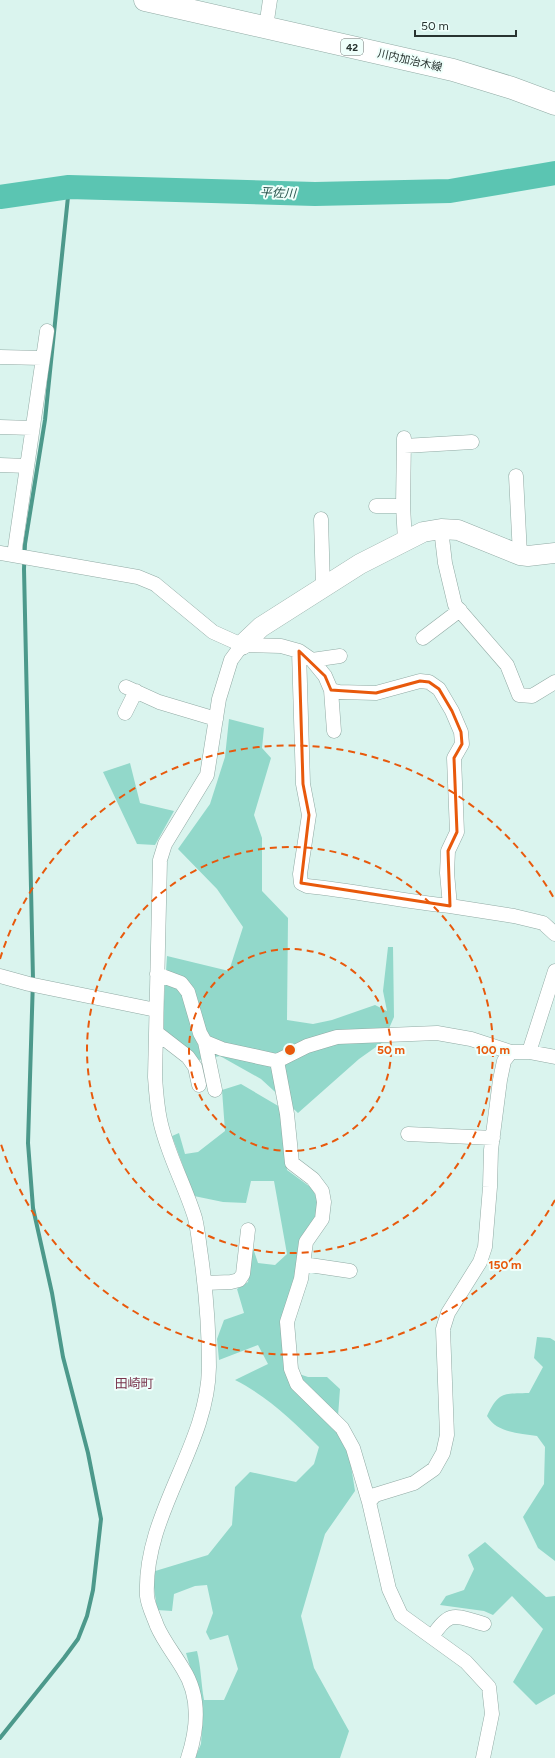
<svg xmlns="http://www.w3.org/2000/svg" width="555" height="1758" viewBox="0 0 555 1758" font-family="Figtree,'Noto Sans JP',sans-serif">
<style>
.green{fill:#92d8ca}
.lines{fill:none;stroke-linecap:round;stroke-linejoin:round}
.stream{stroke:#4c998b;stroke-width:4}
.river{stroke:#5bc5b2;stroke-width:24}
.street-casing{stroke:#91aaa4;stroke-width:15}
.secondary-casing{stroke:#91aaa4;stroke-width:21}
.primary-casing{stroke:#91aaa4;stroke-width:23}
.street{stroke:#fff;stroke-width:14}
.secondary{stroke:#fff;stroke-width:20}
.primary{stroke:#fff;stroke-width:22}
.marked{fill:none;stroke:#e8590c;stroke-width:3;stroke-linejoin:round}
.ring{fill:none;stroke:#e8590c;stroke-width:2;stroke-dasharray:7 5}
.labels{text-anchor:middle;stroke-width:4;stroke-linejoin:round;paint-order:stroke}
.shield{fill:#effffb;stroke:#64706d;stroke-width:1}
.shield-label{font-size:10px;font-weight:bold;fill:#283330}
.street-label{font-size:11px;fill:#283330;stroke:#effffb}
.water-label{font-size:12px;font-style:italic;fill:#28554d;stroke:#effffb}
.quarter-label{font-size:13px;fill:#79344c;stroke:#effffb}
.centre{fill:#e8590c;stroke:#effffb;stroke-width:2}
.ring-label{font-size:12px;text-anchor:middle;font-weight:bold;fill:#e8590c;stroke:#effffb;stroke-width:4;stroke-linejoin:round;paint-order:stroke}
</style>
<rect width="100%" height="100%" fill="#daf4ee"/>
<path class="green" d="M229,719L264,728L262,748L271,758L254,815L262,838V891L288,918L287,1020L313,1024L332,1020L375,1005L387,1011L383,991L388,947H393L394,1017L383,1042L359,1059L298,1113L261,1079L220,1056L199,1060L164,1030V1002L167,956L229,971L243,927L217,889L178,849L210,804L225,757Z
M130,763L140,803L174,811L155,845L137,844L103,772Z
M241,1084L280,1107L287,1170L313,1189L318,1203L284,1369L308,1377H327L340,1389L337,1430L349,1453L355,1491L325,1534L301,1616L314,1668L349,1731L340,1758H195L201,1744L203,1711L186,1653L197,1651C201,1667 201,1683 204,1700H224L238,1669L228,1635L210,1640L206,1632L213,1613L207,1585L195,1586L174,1594L172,1611L157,1610L152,1572L208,1555L232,1525L235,1487L250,1472L296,1482L314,1464L319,1447C293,1421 267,1396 235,1380L268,1364L258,1345L219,1360L217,1339L224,1320L244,1313L237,1289L248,1282L253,1248L258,1263L275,1265L287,1254L274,1181H251L246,1203L223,1202L194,1196L172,1136L179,1133L185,1154L198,1152L225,1131L222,1090Z
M537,1337L550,1338L555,1341V1561L538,1548L523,1517L544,1484L545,1447L537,1436C519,1433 497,1433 487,1416C499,1391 504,1394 529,1393L543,1367L534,1358Z
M485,1542L546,1597L555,1596V1694L536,1705L513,1682L543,1629L512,1596L493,1615L484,1611L440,1605L446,1596L464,1590L474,1569L468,1555Z"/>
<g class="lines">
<path class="stream" d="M0,1738L64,1658L78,1639L87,1616L93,1590L101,1519L88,1453L63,1357L52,1293L33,1208L28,1143L33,979L24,569L25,544L45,420L69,187"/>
<path class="river" d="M0,197L69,187L315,194L450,191L555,173"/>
<defs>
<path id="street" d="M266,27L270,0
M0,357L42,358
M0,427L32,428
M404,438L403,506L405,541
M404,446L472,442
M0,465L27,466
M516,476L520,555
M376,506H403
M321,519L323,587
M441,529L445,563L455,605L507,665L519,695L532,696L555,682
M0,553L138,577L155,584L213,632L242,645L281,646L299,651L312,660L325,676L331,690L339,692L376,693L420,681L429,682L439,689L452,711L461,732L462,744L454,758L457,832L448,851L447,873L450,906L514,916L543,923L555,934
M14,555L47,331
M423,638L460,610
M299,651L303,784L309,815L300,874L301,883L307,886C355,891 402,901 450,906
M312,660L340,656
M126,687L159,702L216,719
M331,690L334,731
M125,713L136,691
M157,974L181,983L188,992L200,1033L205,1042L222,1049L277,1061L307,1046L337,1037L437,1033L471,1039L511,1052H529L555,1057
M0,976L29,984L156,1010
M157,1033L188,1057L195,1067L199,1085
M205,1042L215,1090
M529,1052L555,971
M277,1061L287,1114L292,1163L313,1179L322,1191L324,1202L322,1219L306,1242L301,1279L287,1322L291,1369L297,1384L342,1428L353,1448L369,1502
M408,1134L493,1138
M303,1264L350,1271
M205,1283L231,1282L239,1280L243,1274L248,1230
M432,1637C450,1609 455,1616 484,1624
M188,1758C198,1728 201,1697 183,1669C175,1655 164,1642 157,1626C154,1617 148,1606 147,1596C143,1514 208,1447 209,1367C209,1330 206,1292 201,1256C199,1243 198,1230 195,1218C185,1185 167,1154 160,1120C157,1106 156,1092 155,1077L160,860L165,844L207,775L219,699L231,660L242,645
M483,1758L492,1714L489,1687L466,1662L401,1615L389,1589L369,1502L375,1495L414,1483L434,1469L443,1453L447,1435L443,1329L448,1313L480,1262L485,1247L490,1187L491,1150L500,1080L504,1061L511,1052"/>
<path id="secondary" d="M242,645L261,627L360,564L423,532L441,529L458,530L520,555L528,556L555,553"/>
<path id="primary" d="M145,0L453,70L512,88L555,104"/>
</defs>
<use href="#street" class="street-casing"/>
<use href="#secondary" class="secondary-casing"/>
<use href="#primary" class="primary-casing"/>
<use href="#street" class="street"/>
<use href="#secondary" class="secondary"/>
<use href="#primary" class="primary"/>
</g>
<path class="marked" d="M299,651L325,676L331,690L376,693L420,681L429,682L439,689L452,711L461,732L462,744L454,758L457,832L448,851L450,906L301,883L309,815L303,784Z"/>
<g class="ring">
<circle cx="290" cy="1050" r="101"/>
<circle cx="290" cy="1050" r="203"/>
<path d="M555 1200A304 304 0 0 1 0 1141M0 959A304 304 0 0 1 555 900"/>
</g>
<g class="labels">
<rect class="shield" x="341" y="39" width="22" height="16" rx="3"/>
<g class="shield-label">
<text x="352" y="51">42</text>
</g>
<g class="street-label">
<text transform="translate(410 60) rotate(13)" y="4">川内加治木線</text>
</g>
<g class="water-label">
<text transform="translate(278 193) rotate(2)" y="4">平佐川</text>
</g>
<g class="quarter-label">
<text x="134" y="1388">田崎町</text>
</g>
</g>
<circle cx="290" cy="1050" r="6" class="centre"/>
<g class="ring-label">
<text x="391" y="1054">50 m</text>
<text x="493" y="1054">100 m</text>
<text x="505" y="1269">150 m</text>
</g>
<path d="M415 30v6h101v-6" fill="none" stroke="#283330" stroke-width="2"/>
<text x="421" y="30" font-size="12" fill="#283330" stroke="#effffb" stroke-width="3" paint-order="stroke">50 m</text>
</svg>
